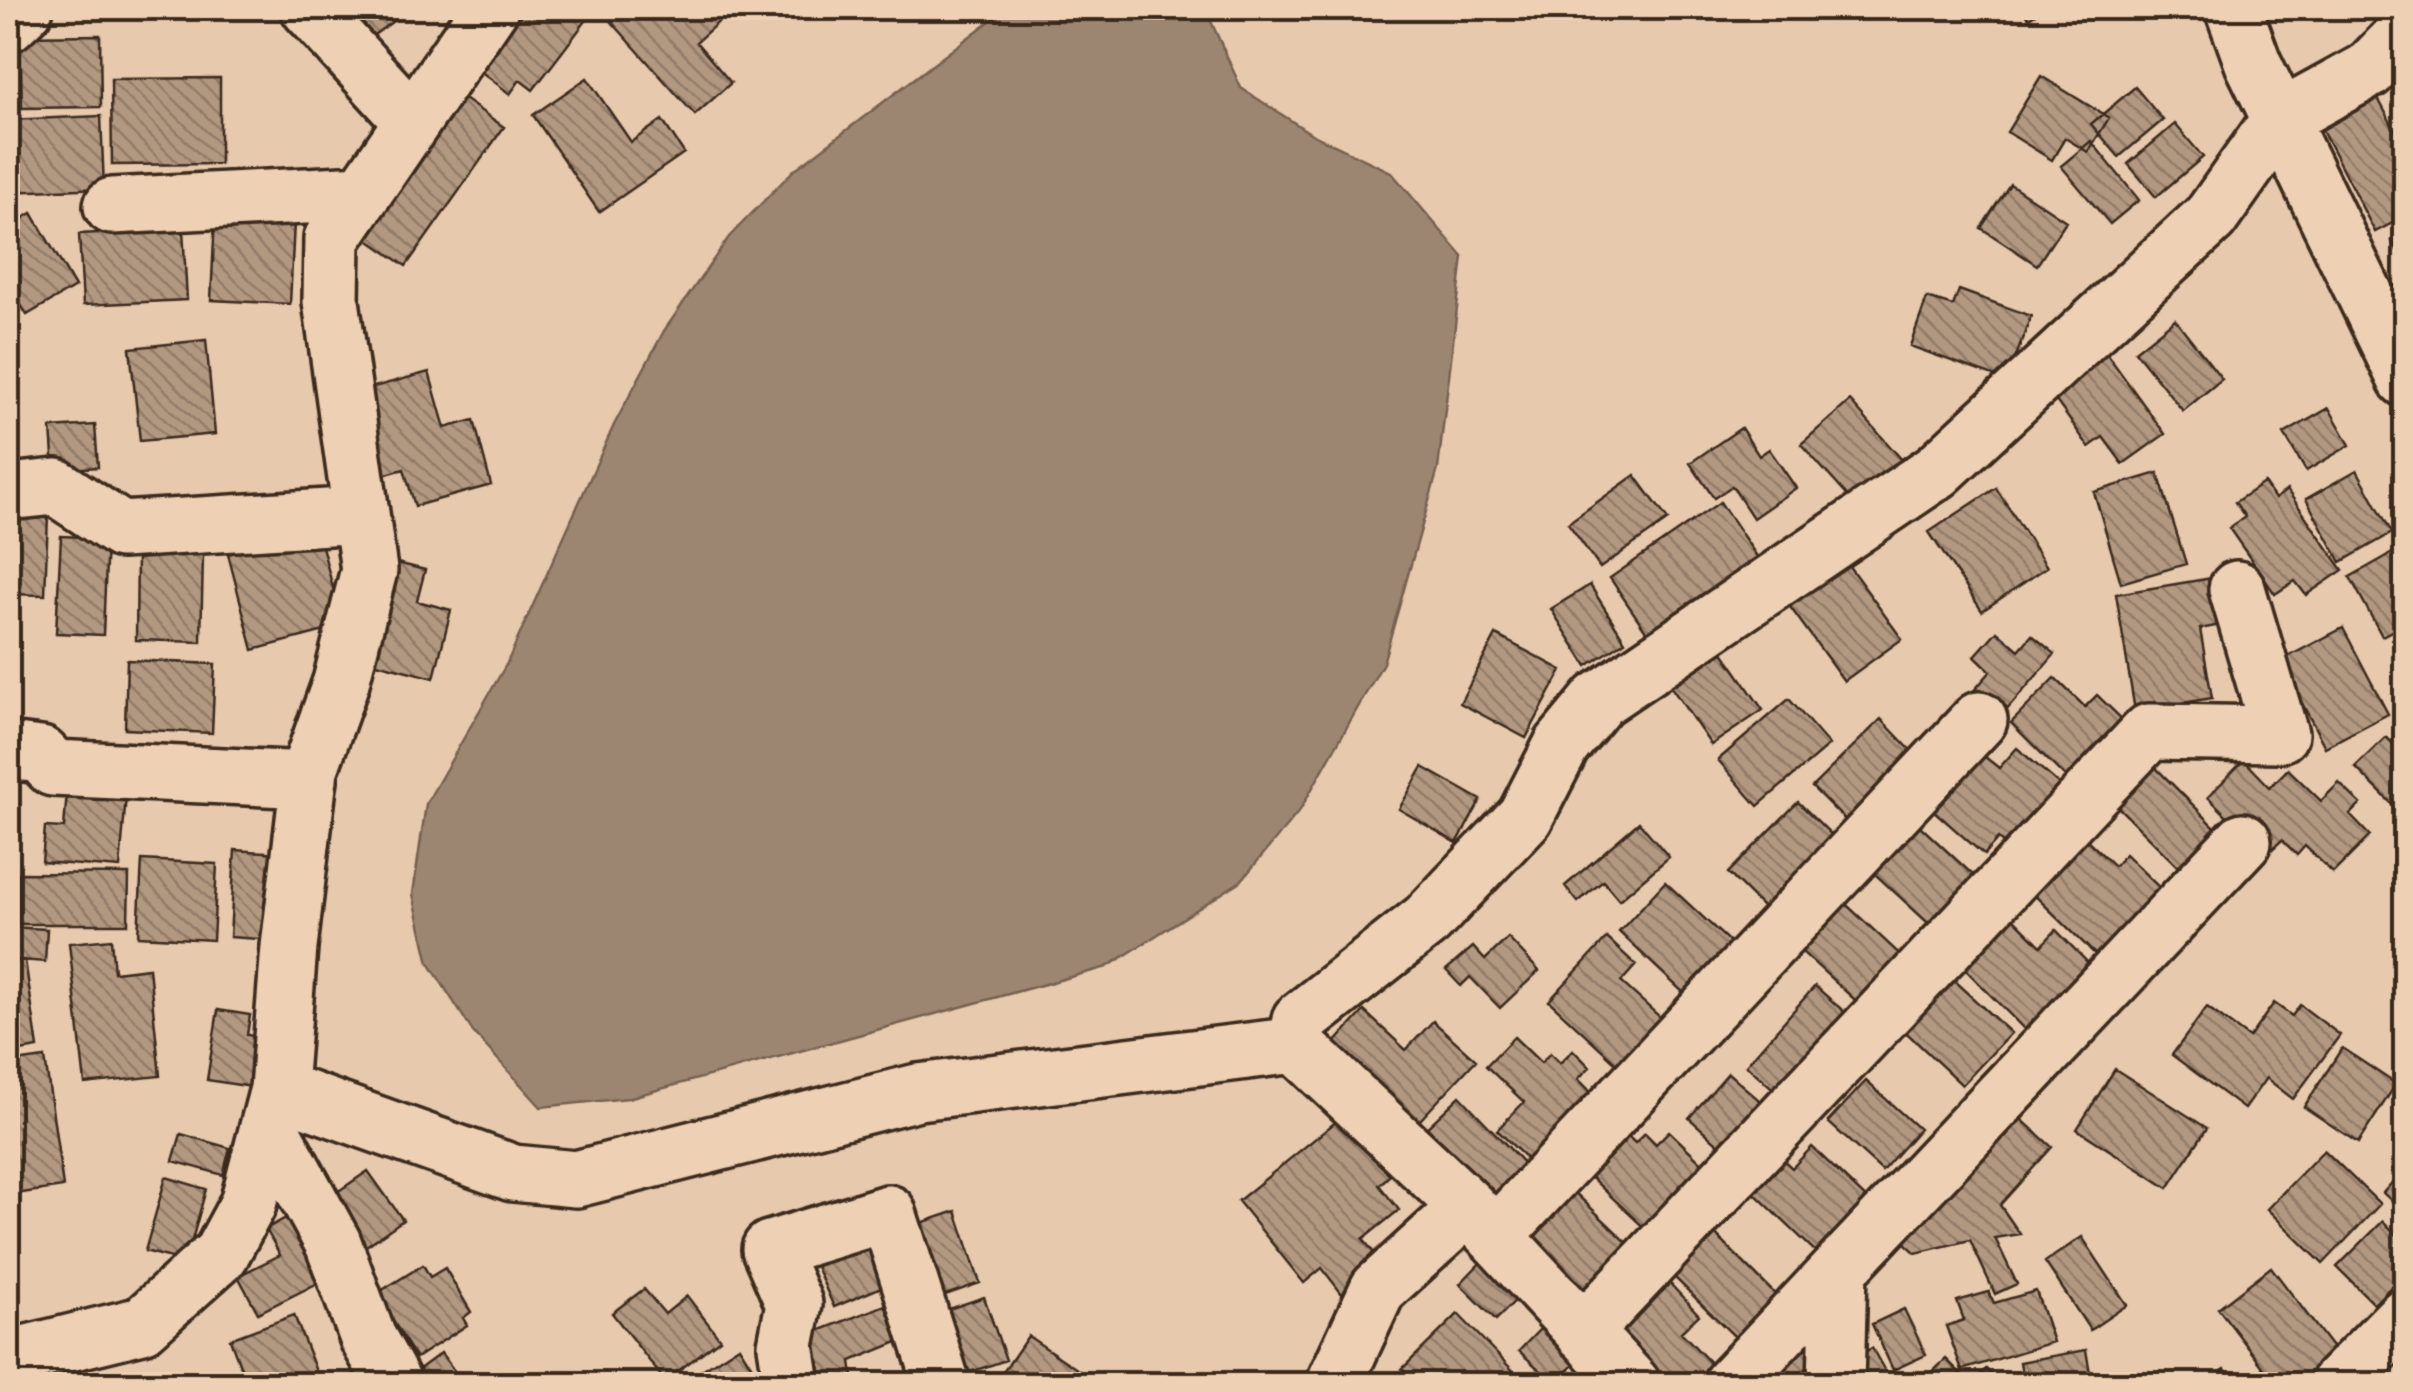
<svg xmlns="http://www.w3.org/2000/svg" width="2413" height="1392" viewBox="0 0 2413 1392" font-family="'Patrick Hand',sans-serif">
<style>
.water{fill:#9d8671;stroke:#766150;stroke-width:2.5}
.building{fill:url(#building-back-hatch);stroke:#3b2a1e;stroke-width:2.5}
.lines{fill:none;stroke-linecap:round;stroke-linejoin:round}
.minor-casing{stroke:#3b2a1e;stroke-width:62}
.minor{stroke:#eed0b4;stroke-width:55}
</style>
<defs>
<pattern id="building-back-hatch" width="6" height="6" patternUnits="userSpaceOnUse" patternTransform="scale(2.5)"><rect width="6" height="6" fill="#b29881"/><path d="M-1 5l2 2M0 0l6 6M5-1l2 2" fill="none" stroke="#927c69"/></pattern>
</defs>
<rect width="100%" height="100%" fill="#e7c9ae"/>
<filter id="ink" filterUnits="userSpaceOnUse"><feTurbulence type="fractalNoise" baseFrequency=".01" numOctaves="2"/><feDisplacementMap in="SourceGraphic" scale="20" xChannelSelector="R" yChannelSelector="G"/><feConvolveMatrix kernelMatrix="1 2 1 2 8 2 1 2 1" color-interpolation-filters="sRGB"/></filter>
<g filter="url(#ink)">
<path class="water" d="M1007,8H1205L1241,88L1313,135L1391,172L1463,257L1438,469L1383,663L1300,810L1241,881L1107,967L628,1098L541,1107L473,1032L429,963L413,894L426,804L507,663L614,425L664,331L729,237L793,171Z"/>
<path class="building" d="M340,8H409L410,9L364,42Z
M527,8L595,9L533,90L520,80L510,94L479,70Z
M608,8H715L724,17L696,42L731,83L695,115L603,12Z
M2021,8H2044L2029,18Z
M2361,8H2384L2373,19Z
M100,35L101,107L22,108L20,36Z
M2041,76L2109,118L2088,152L2065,138L2052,160L2007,132Z
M220,78V164L112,165L111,79Z
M587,78L631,142L662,120L684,153L599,212L533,115Z
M2135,87L2163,120L2119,157L2091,124Z
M2372,87L2406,151V216L2375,232L2315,116Z
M461,97L504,127L406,266L364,237Z
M101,116L104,188L8,192V120Z
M2175,124L2203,157L2156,197L2128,164Z
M2091,141L2139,200L2110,224L2061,166Z
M2010,184L2066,221L2037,265L1981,228Z
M32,213L75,287L27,315L13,292L8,295V227Z
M215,218L294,222L290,304L211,300Z
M183,229L187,300L83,305L79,234Z
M2406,234V266L2392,241Z
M1959,290L2031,316L2007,381L1910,346L1927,298L1953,306Z
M2175,319L2222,379L2183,411L2135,351Z
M206,340L215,434L140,441L130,348Z
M2104,350L2165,434L2123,464L2103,437L2089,447L2049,391Z
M429,372L445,428L474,420L491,485L415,506L404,469L383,475L359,391Z
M1850,401L1910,469L1862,512L1801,444Z
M2329,408L2350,445L2306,471L2284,434Z
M95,425L98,467L54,470L51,428Z
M1741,428L1759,456L1769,449L1796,488L1753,518L1732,486L1714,498L1690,463Z
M2357,470L2392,533L2341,562L2306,499Z
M2158,473L2186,564L2121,583L2094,492Z
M1635,475L1668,520L1600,568L1568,523Z
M2264,483L2275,499L2287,490L2343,570L2306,595L2295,581L2275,594L2229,528L2245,517L2235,502Z
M1996,488L2047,567L1982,611L1929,532Z
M1720,502L1758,558L1648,634L1610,578Z
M8,514L48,515L45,595L8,594Z
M318,531L343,626L253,650L228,554Z
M61,536L107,538L103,635L56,633Z
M2403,547L2406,623L2382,636L2350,577Z
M137,554L203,555L201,642L136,640Z
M1843,558L1902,639L1844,681L1785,600Z
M393,562L425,570L417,601L451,610L434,678L369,661Z
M2218,577L2226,624L2200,629L2212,698L2135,711L2116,594Z
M1590,585L1625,641L1587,666L1551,609Z
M2343,628L2388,714L2325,747L2280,661Z
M1997,631L2019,650L2032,635L2055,654L1999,719L1971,694L1991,671L1975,656Z
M1496,635L1562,670L1526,738L1460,703Z
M1720,648L1763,710L1711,745L1669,684Z
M127,660L215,664L212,733L125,729Z
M2055,678L2085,707L2097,695L2131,728L2074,786L2011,723Z
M1789,699L1829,745L1758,806L1718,760Z
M1881,719L1922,762L1854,829L1812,787Z
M2386,737L2399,749L2406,742V818L2355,767Z
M2017,748L2059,784L2037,809L2045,816L2014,852L1998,839L1984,855L1926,804L1975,749L1999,768Z
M2244,760L2270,787L2288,769L2321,801L2339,783L2361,804L2350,815L2370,836L2333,873L2305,846L2297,855L2282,840L2266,855L2208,797Z
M2153,765L2219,831L2180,869L2114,803Z
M1423,767L1481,800L1457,843L1399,809Z
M67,791L126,795L120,868L42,862L45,827L64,828Z
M1798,802L1838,841L1768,913L1728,873Z
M1908,815L1985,886L1940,934L1863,863Z
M1639,822L1669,857L1619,900L1603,881L1578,902L1565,886Z
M2080,833L2114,866L2125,854L2168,896L2103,962L2027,888Z
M235,850L280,853L274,940L230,937Z
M142,860L217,864L213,940L138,936Z
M19,873L129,874L128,924H19Z
M1665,882L1735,947L1688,997L1619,932Z
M1835,894L1908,962L1865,1009L1791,942Z
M2012,917L2041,946L2056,930L2094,969L2029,1034L1962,966Z
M8,927L47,929L45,962L8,959Z
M1508,938L1539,971L1500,1008L1470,977L1461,986L1446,970L1473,947L1485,960Z
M1607,938L1636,965L1621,982L1671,1027L1628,1074L1549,1001Z
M111,939L114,972L149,968L160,1076L85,1084L69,943Z
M25,960L38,1048L8,1053V963Z
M1942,970L2011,1033L1962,1085L1894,1021Z
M1815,986L1848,1015L1779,1094L1746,1065Z
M2274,1003L2292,1016L2300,1005L2340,1035L2293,1099L2266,1078L2244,1109L2172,1055L2207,1007L2249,1038Z
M218,1010L250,1015L247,1035L273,1039L265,1089L207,1080Z
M1364,1011L1406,1050L1433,1021L1476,1060L1406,1135L1323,1056Z
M1514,1037L1541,1063L1550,1053L1560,1063L1573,1050L1590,1067L1578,1079L1599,1100L1535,1167L1497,1130L1524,1102L1486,1066Z
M2342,1048L2396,1084L2358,1143L2304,1107Z
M45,1058L63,1187L8,1195V1063Z
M2115,1069L2207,1128L2168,1188L2077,1129Z
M1728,1073L1766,1106L1726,1151L1689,1118Z
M1866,1081L1919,1129L1882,1171L1828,1122Z
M1460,1096L1531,1171L1490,1211L1419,1135Z
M2010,1109L2052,1147L2000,1205L2020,1234L1995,1238L2017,1284L1995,1294L1970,1240L1916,1253L1896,1235Z
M1343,1116L1390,1175L1379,1185L1399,1210L1363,1239L1381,1262L1342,1294L1322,1268L1304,1283L1238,1201Z
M1616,1125L1635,1143L1645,1133L1656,1144L1669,1131L1718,1178L1658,1241L1578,1165Z
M181,1134L230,1148L223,1175L173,1161Z
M1812,1147L1870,1202L1820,1256L1750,1189L1780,1157L1792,1168Z
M2324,1150L2380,1204L2323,1264L2267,1209Z
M368,1171L403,1220L359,1251L324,1201Z
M166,1177L206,1189L186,1262L145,1251Z
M2396,1178L2406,1187V1214L2383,1193Z
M1568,1186L1635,1250L1584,1304L1517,1240Z
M956,1211L980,1283L934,1299L909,1227Z
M293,1214L326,1279L258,1313L238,1276L280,1255L266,1229Z
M2383,1221L2406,1244V1272L2374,1304L2337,1267Z
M1708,1227L1776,1295L1735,1337L1666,1269Z
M2082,1237L2127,1305L2090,1330L2045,1262Z
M871,1238L891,1283L834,1307L814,1262Z
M1482,1261L1519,1297L1496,1320L1460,1284Z
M423,1265L430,1277L445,1268L471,1312L463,1318L467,1325L416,1358L376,1294Z
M2271,1267L2341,1359L2307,1384H2276L2218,1308Z
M1661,1274L1699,1315L1681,1332L1715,1368L1697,1384H1662L1607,1325Z
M644,1289L665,1314L687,1296L720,1339L665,1381L612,1313Z
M2036,1291L2053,1342L1962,1370L1946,1326L1964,1320L1957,1301L1989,1292L1994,1303Z
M984,1297L1006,1360L956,1377L934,1314Z
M885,1305L900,1341L851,1361L854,1384H812L795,1340Z
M1904,1309L1926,1355L1893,1370L1872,1324Z
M1458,1314L1526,1384H1417L1402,1369Z
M294,1315L321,1384H247L230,1339Z
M1809,1319L1832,1343L1791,1384L1766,1360Z
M1543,1326L1578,1361L1555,1384L1519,1351Z
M1028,1336L1099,1384H995Z
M739,1346L763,1384H683L682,1383Z
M1872,1348L1892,1384H1861L1848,1361Z
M2086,1350L2092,1384H2024L2020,1362Z
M441,1353L464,1384H405L403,1381Z
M1946,1359L1971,1384L1986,1369L2001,1384H1920Z
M2225,1369L2236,1384H2204Z
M907,1373L911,1384H873Z"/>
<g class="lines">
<defs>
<path id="minor" d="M309,8L412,121
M2233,8L2253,63L2406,379
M8,24L25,8
M112,206L363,193
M8,492L56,487L121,530L360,515
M8,751L41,755L53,768L309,780
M1296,1045L1300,1020L1427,920L1525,817L1562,745L1599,700L1937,471L2211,217L2280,119L2369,70L2406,32
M1296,1045L1468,1207L1632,1384
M278,1089L513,1173L576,1179L918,1092L1296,1045
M269,1126L333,1243L368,1338L394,1384
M1495,1236L1979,720
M1583,1332L2149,732L2280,734L2237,589
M8,1358L142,1325L221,1254L248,1204L278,1089L289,947L310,769L341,682L369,570L331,301L332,239L490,8
M792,1384L786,1345L794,1304L770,1249L888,1213L942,1384
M1334,1384L1378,1289L1468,1207
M1731,1384L2243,841
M1836,1384L1839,1270
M2338,1384L2406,1315"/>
</defs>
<use href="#minor" class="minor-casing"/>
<use href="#minor" class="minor"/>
</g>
</g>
<rect width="2413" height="1392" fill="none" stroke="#eed0b4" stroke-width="40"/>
<rect x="20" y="20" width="2373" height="1352" fill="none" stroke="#3b2a1e" stroke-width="4" filter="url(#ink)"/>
</svg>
